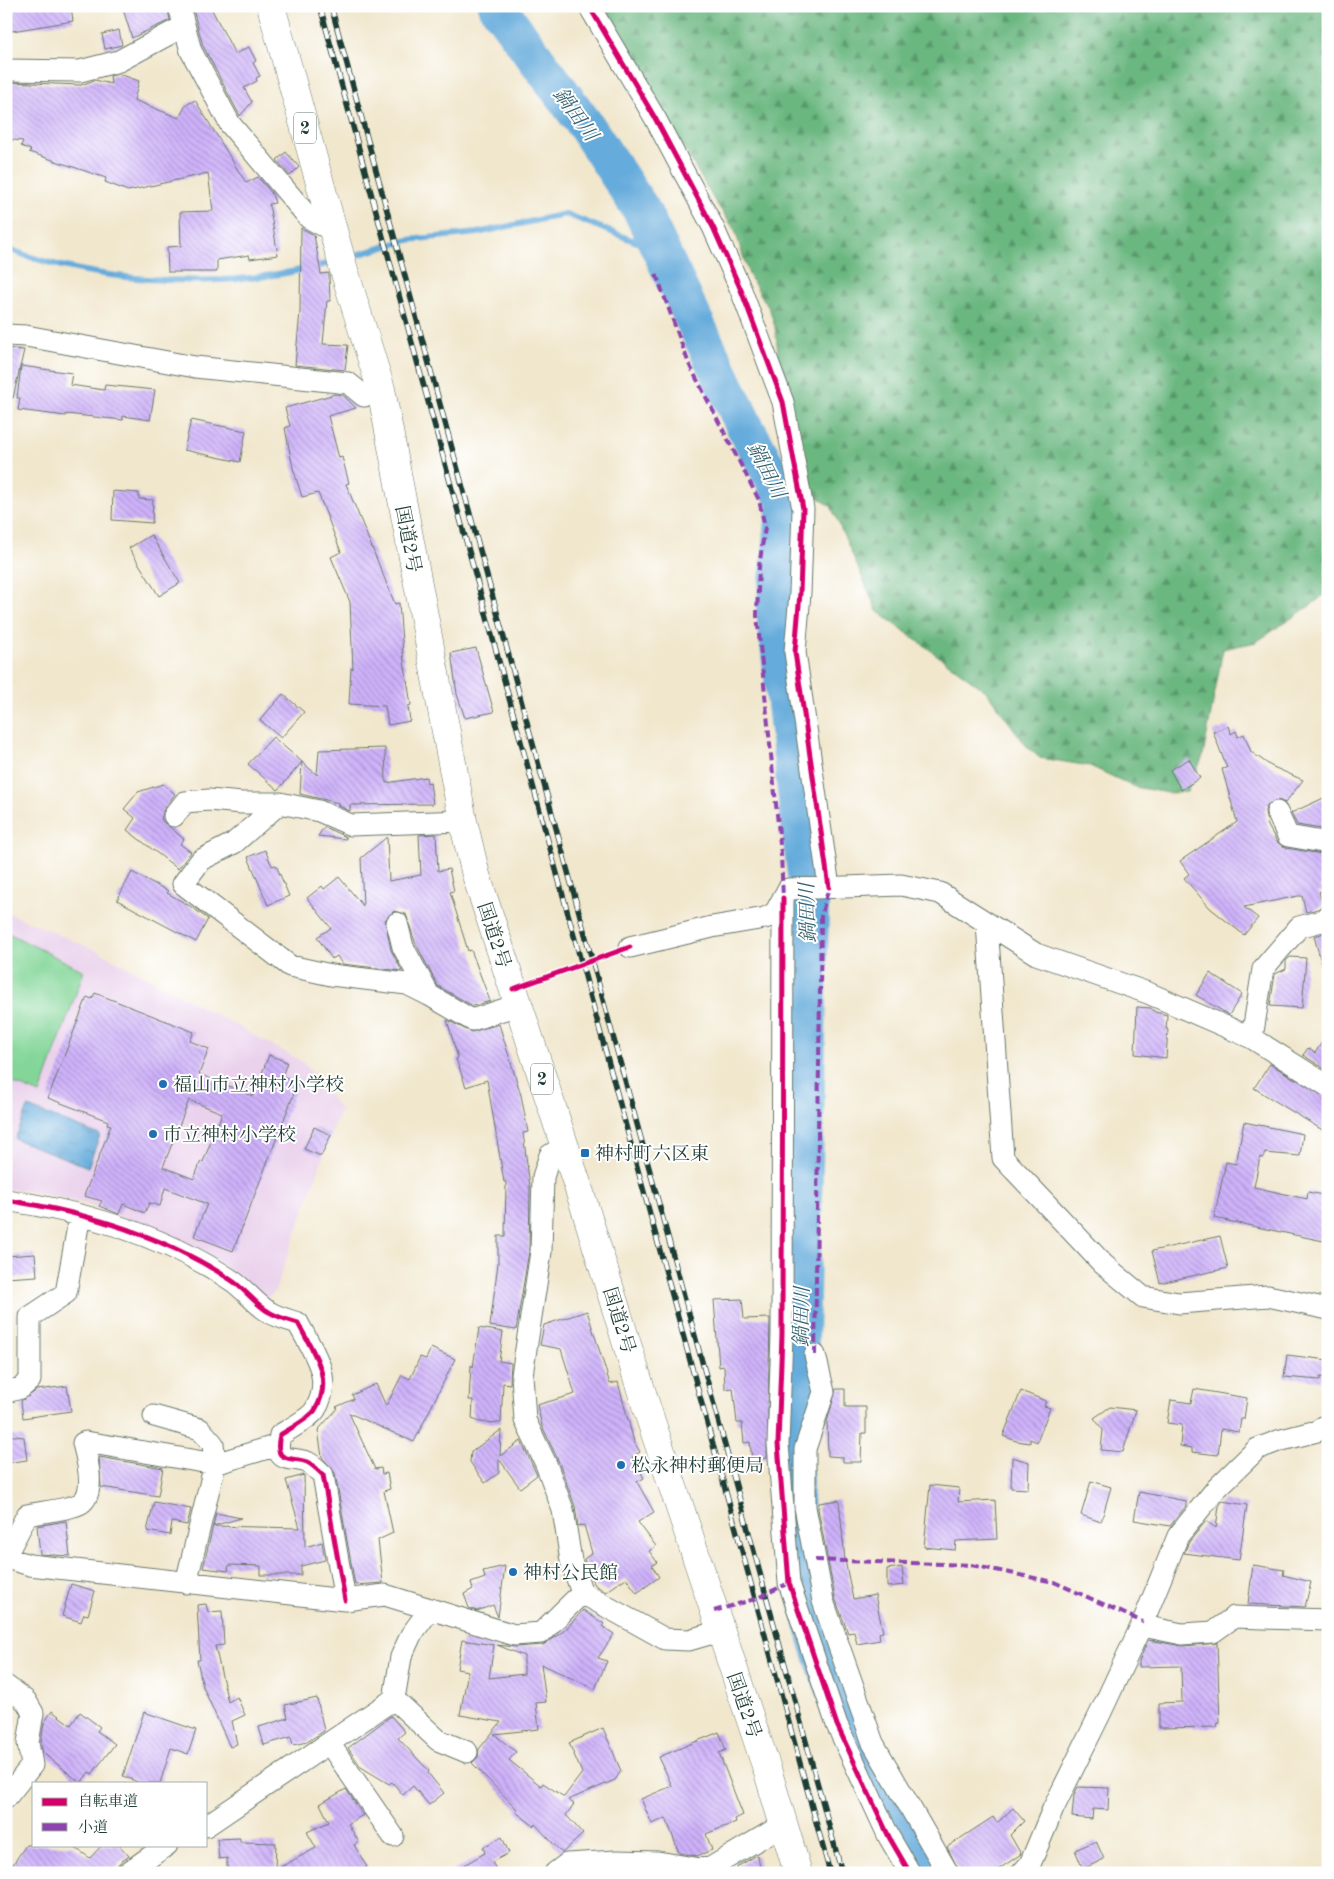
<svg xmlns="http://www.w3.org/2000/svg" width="1334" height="1879" viewBox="0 0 1334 1879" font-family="'Old Standard TT','Noto Serif JP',serif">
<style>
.built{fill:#ead1ec}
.forest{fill:url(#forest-firs);stroke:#447a5a}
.park{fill:#83d698;stroke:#518a66}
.water{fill:url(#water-ripples);stroke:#427488}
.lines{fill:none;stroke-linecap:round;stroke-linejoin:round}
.stream{stroke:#65abdb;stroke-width:6}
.river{stroke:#65abdb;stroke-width:38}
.building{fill:url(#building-back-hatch);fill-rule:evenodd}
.minor-casing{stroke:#68786a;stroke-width:23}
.trunk-casing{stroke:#68786a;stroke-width:29}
.minor{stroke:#fff;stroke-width:21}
.trunk{stroke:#fff;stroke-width:28}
.rail-casing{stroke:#1f3d34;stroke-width:5.5}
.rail{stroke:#fff;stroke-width:4;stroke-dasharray:11;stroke-linecap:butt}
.quiet{stroke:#8e44ad;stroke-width:4;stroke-dasharray:8 4;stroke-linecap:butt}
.cycleway-casing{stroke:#fff;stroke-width:8}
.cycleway{stroke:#d6006c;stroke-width:5}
.poi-dot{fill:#1f6fb2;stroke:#fff;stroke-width:2}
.labels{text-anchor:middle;stroke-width:4;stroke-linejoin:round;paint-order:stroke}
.shield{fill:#fff;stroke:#627771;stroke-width:1}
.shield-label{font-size:18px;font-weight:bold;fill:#1f3d34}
.street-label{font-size:19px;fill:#1f3d34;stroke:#fff}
.poi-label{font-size:19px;fill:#1f3d34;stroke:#fff;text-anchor:start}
.water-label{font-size:20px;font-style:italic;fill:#38646e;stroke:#fff}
</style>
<defs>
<pattern id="forest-firs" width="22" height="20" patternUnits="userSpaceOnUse" patternTransform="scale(1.25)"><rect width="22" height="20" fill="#6ab780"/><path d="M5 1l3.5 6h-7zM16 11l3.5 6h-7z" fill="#57966a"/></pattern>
<pattern id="water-ripples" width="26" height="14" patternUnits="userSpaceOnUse" patternTransform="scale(1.25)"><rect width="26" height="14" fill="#65abdb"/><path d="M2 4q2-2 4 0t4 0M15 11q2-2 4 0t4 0" fill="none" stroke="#538cb2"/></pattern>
<pattern id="building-back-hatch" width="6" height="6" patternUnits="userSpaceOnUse" patternTransform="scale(1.25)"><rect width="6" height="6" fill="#cfb2fb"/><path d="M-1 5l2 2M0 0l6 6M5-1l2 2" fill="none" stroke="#a792cc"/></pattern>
</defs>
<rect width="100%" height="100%" fill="#fff"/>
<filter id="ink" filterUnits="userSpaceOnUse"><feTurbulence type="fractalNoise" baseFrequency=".02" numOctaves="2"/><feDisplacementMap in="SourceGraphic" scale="10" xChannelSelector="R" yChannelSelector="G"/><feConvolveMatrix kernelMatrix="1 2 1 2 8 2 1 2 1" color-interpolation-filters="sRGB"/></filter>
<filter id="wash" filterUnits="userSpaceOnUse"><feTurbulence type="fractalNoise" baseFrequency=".0096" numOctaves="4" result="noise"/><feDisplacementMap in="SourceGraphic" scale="20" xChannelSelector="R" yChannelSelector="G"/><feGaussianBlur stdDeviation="1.12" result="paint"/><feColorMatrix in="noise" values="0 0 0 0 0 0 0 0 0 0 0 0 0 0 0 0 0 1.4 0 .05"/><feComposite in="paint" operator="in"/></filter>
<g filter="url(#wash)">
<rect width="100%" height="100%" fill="#f1e7cd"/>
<path class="built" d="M6,912L100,952L303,1062L340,1109L275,1291L267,1299L201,1249L86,1204L32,1191L6,1189L8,1107L6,1106Z"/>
<path class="forest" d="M603,6H1328V591L1314,603L1256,642L1223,649L1203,756L1187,792L1168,793L1135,787L1090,766L1040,758L1028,748L986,691L877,611L831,506L817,497L802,468L781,377L775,327L770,310L749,275L735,230L714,200Z"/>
<path class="park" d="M6,932L84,971L40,1094L6,1080Z"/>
<path class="water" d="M28,1107L100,1135L88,1167L15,1139Z"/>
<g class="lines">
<path class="stream" d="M6,248C101,287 236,290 334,262
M346,258L408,240L477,233L566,214L662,252"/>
<path class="river" d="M497,6L586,126L642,211L744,425L786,502L775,610L810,909L799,1383C794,1436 791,1488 797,1541C810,1662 868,1770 928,1873"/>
</g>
<g id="blocks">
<path class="building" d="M9,6H71L73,21L6,32V15Z
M122,6H167L170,20L132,38Z
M192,6H210L235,54L249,47L256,61L253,63L260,76L256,78L257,81L244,88L252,102L240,116L203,46Z
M119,30L122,45L105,49L102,34Z
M119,74L139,81L134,100L179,118L186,105L195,100L246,183L258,177L272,194L275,203L269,204L278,255L250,259L249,255L217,260V272H168L167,247L181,246L180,212L213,211L208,173L128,191L105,182L106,178L29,152L31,150L21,146L23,141L6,139V82L81,85L95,80L111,84L110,76Z
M286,152L299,167L290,176L277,160Z
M301,228L314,235L321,274L329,273V275L330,301H327L323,344L348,345L345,370L295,365L300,312Z
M6,348L24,350L13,398L6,397Z
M21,366L72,373L70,385L104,390L105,385L155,390L150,420L123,416V420L66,414V416L18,410L20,398H17Z
M335,394L343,395L356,408L328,416L339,458L342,457L349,483L346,484L395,604L399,603L403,654L411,705L408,706L410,721L388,725L385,706L349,704L351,668L353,669L350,602L331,557L341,552L318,493L302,497L293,468L285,428L290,426L285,408Z
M191,420L246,431L240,462L184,450Z
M113,491L139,493V499L153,500L152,523L112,520Z
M151,535L180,583L159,596L129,548Z
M476,648L494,712L465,718L457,694L451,653Z
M283,694L304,712L281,738L260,720Z
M1228,726L1231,734L1236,731L1238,737L1244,734L1251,752L1271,766L1303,780L1285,803L1278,800L1267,805L1265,811L1267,824L1277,842L1286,848L1328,855V884L1321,885L1322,891L1319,892L1323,905L1318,909L1306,912L1302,896H1298L1244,907L1258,918L1244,935L1210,908L1184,878L1189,874L1180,861L1237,822L1222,769L1227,768L1213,732Z
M273,737L302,762L278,790L248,764Z
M385,748L386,783L426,777L427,783L430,782L433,804L350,805V811L337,805L339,803L300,794L302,762L317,775L319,750Z
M1189,759L1200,778L1181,790L1170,770Z
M163,784L175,794L164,809L161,820L184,839L180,844L191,852L178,869L127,830L135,818L124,809L138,792Z
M1328,796V830L1297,825L1291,813Z
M324,827L346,837V839L318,836Z
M436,834L438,871L449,869L454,891L450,892L468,951L471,950L490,1001L473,1006L438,986L415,942L406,914L394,911L385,920L391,950L402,971L342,964L337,956L332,959L317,937L331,928L307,898L322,886L324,889L339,877L363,906L361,858L387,837L389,881L421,875L419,835Z
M265,850L272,866L276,865L289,896L268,905L248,857Z
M132,872L168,891L167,893L190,906L208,919L196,942L117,900Z
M1328,932V968L1323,969L1314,936Z
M1290,957L1306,958L1302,1008L1270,1006L1275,974L1286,969V961Z
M1210,973L1242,994L1229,1015L1196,995Z
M95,993L194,1032L190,1041L209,1049L199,1074L253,1096L269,1055L287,1062L282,1077L298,1083L233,1251L194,1236L207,1204L165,1188L160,1206L149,1203L145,1213L123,1204L119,1214L99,1206L102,1201L84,1196L111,1125L107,1124L108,1121L48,1098L87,997L92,999ZM189,1100L222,1113L203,1162L201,1161L194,1179L163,1167Z
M1137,1007L1151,1008L1155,1012L1167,1015L1166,1029H1168L1166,1058L1135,1054Z
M447,1020L471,1032L499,1024L521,1095L528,1132L523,1133L530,1187L529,1251L516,1330L490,1326L498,1263V1236H505L506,1182H504L487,1080L466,1087L456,1059L458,1058Z
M1328,1033V1071L1303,1055L1308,1048L1315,1053Z
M1270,1064L1328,1098V1128L1324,1126V1131L1254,1088Z
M1244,1122L1303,1134L1300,1156L1265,1153L1263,1158L1260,1157L1254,1187L1307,1199L1308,1192L1328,1196V1242L1214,1218L1226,1162L1236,1164Z
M314,1127L331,1135L321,1156L304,1149Z
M1220,1236L1228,1268L1160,1283L1152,1251Z
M35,1254L37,1276L6,1278V1256Z
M742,1299L744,1319L770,1318L767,1458L752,1460L750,1442L744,1443L742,1423H737L733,1388L725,1389L724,1366L719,1367L714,1300Z
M587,1311L610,1384L618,1382L634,1442L640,1452L632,1457L644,1478L637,1482L654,1512L638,1522L656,1546L649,1551L657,1562L652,1566L659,1577L637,1593L626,1578L606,1592L596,1586L590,1577L584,1559L592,1553L584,1525L578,1526L575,1506L558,1460L542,1426L537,1405L575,1394L561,1349L540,1345L544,1325Z
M479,1328L503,1332L499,1361L511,1363L510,1384L503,1383L501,1423L480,1422L472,1419L473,1400H469L471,1365L473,1367Z
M431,1348L455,1359L414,1442L349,1413L375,1469L381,1468L382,1474L387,1473L390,1489L384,1491L393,1533L378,1540L383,1583L355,1585L335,1473L322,1457L318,1430L338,1408L336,1407L354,1399L352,1395L376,1384L386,1406L402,1375L410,1379L420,1357L426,1359Z
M1287,1355L1328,1360V1378L1320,1377V1380L1284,1377Z
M67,1386L71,1411L23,1418L21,1401L37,1390Z
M836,1389H845V1407H866V1433H862L861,1462H843V1457L828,1456L827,1422Z
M1194,1389L1247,1398L1244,1419H1241L1239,1432L1221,1429L1218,1455L1192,1452V1448L1180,1446L1182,1425L1167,1423L1171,1400L1191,1403Z
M1021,1391L1046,1401L1044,1406L1050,1408L1037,1442L1030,1439V1443L1016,1441L1003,1436Z
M1110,1407L1136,1410L1123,1452L1101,1450L1103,1430L1094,1418Z
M501,1430L500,1456L521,1441L537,1475L520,1488L499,1459V1473L485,1483L470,1462L471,1452Z
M6,1435L24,1437L27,1460L6,1463Z
M99,1457L163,1468L158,1496L101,1487Z
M1012,1457L1029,1462L1028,1489L1011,1488Z
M304,1475L305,1547L322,1542L325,1560L301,1566V1575H261V1566L229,1565L228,1571L203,1568L213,1526L300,1528L286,1480Z
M1091,1481L1111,1487L1101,1522L1081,1515Z
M930,1485L959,1488L958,1502L995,1500L997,1539L956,1541L955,1550L924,1547Z
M1139,1492L1186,1501V1506L1170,1526L1134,1520Z
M839,1500L845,1560L853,1599L875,1595L883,1632L879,1633L880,1640L857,1644L854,1632L848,1633L835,1598L818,1509L819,1503Z
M1222,1501L1247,1505L1239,1560L1184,1553L1189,1542L1206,1521L1216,1528L1219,1506Z
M154,1502L191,1509L187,1525L172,1522L170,1535L147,1531Z
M216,1513L241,1518L213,1526Z
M66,1521L70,1556L40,1554L37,1526Z
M1253,1565L1284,1570L1283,1575L1311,1582L1305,1607L1248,1604Z
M505,1566L498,1617L493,1605L477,1611L469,1608L464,1594L473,1589L471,1583L485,1578L483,1571Z
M902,1567L904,1585L887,1587V1569Z
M71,1584L95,1591L88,1615L84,1614L81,1622L62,1616Z
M206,1604L208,1612L222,1611L224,1645L215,1646L228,1702L237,1697L245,1715L232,1721L237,1744L230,1747L203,1687L197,1660H200L197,1605Z
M583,1610L604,1624L602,1626L614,1634L598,1658L607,1661L595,1689L541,1664L546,1702L536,1703L539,1729L494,1734L516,1752L509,1760L541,1786L543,1783L564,1797L582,1773L569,1743L603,1728L621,1771L615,1780L568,1800L574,1804L566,1815L583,1834L562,1853L535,1824L534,1826L516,1812L517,1809L472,1763L478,1757L479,1749L501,1722L460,1715L468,1671L457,1669L462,1640L494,1645L489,1678L524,1674V1656L497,1645L515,1647L543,1645L565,1630Z
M1148,1640L1183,1646L1217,1643L1220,1723L1217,1724L1218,1727L1159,1728V1703L1182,1702L1181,1666L1139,1667V1661Z
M317,1698L324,1731L307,1742L293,1745L291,1737L264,1745L259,1727L288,1718L285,1705Z
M52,1711L71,1725L80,1712L100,1727L97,1731L115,1744L92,1774L89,1772L81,1783L43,1753L41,1743L44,1723Z
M144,1712L196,1730L188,1754L171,1748L160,1783H140L123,1776Z
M391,1716L405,1732L398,1738L429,1771L428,1773L444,1793L429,1805L413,1786L403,1795L392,1782L389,1784L361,1767L348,1748Z
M719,1732L726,1750L719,1753L743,1815L735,1819L736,1822L706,1834L712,1850L697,1856L679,1853L666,1818L652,1824L641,1799L672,1786L659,1757Z
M1078,1787L1109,1788L1108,1810L1093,1809L1092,1819L1072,1817L1074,1795Z
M346,1789L363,1815L348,1824L359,1842L354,1845L367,1867L358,1873H227V1858L219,1859L217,1839L240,1838V1842L276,1843L275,1870L316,1848L307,1832L329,1822L320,1804Z
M1013,1808L1024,1821L1010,1835L1021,1854L993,1873H960L947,1847L993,1817L997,1823Z
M502,1837L509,1853L492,1862L498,1873H450L485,1853L483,1847Z
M1096,1841L1104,1859L1083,1869L1075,1850Z
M26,1845H71L90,1858L102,1845H119L129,1856L119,1863L115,1873H7Z
M757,1855L762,1873H738L737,1867Z"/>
</g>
</g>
<g filter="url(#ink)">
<use href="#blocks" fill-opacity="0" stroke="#68786a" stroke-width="1"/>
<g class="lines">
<defs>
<path id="minor" d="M179,6L191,51L230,124L309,218L333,231
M589,6L655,118L713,227L741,290L783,402L803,509L800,593L795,652L829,887
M6,70L80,71L119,61L184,26
M6,335L26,336L195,367L348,383L364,396L381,389
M280,803L234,843L201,860L183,884L290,966L331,975L407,984L429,995
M1277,812L1288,836L1328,843
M174,816L185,802L209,800L242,803H280L319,811L351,825L463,821
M783,898L782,1335L778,1444L789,1583L837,1725L889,1837L910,1873
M397,923L403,947L429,995L472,1020L517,1005
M987,923L1003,1158L1103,1264L1143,1297L1179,1303L1268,1296L1328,1309
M630,947L712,927L765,918L775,913L788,889L901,885L940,893L1036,954L1148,993L1252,1038L1328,1086
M1252,1038L1263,969L1299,927L1325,920L1328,916
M565,1146L550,1155L543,1177L541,1252L522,1375L525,1420L546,1464L563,1510L571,1561L582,1593L665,1639L689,1640L720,1631
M6,1200C84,1212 165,1236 231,1280C245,1289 255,1304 269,1312C277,1317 288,1320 298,1323C312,1351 335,1378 315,1410C310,1418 288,1430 280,1435C273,1465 291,1456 307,1462C313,1465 319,1471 323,1475L345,1600
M815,1355L824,1392L805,1449V1507L823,1601L873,1743L948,1873
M6,1392L21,1388L30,1380V1317L66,1293L80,1215
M154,1416L200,1429L213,1444L215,1464L186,1583
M6,1555L27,1515C40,1512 72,1509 81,1503C96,1492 87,1458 83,1443L86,1442L215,1464L278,1445
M6,1558L30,1565L345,1600L385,1595L514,1635L541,1633L582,1593
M1143,1622L1148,1627L1182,1634L1213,1632L1234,1617L1328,1620
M6,1686L26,1701L33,1713L28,1743L32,1765L6,1798
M394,1699L438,1740L467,1752
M329,1743L393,1836
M206,1826L394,1699L401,1657L411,1635L430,1609
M127,1873L167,1845
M555,1873L567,1864L616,1861L658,1862L701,1869L712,1867L784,1824
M1022,1873L1030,1864L1053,1809L1100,1714L1143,1622L1178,1536L1216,1489L1257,1449L1278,1441L1317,1431L1328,1424"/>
<path id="trunk" d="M271,6L344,270L381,389L463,821L476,875L584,1205L647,1409L767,1769L798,1873"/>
</defs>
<use href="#minor" class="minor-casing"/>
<use href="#trunk" class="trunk-casing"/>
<use href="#minor" class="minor"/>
<use href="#trunk" class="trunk"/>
<defs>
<path id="rail" d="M320,6L830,1873
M331,6L842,1873"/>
</defs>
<use href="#rail" class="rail-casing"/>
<use href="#rail" class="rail"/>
<path class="quiet" d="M656,274L689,364L759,500L765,527L759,567L757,615L781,854L783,898
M815,1355L821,916L829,887
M815,1560L971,1565L1054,1582L1143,1622
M714,1611L755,1599L789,1583"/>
<defs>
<path id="cycleway" d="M589,6L655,118L713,227L741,290L783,402L803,509L800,593L795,652L829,887
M783,898L782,1335L778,1444L789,1583L837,1725L889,1837L910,1873
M513,989L630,947
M6,1200C84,1212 165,1236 231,1280C245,1289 255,1304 269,1312C277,1317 288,1320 298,1323C312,1351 335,1378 315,1410C310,1418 288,1430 280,1435C273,1465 291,1456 307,1462C313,1465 319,1471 323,1475L345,1600"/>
</defs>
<use href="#cycleway" class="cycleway-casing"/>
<use href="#cycleway" class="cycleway"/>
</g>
</g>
<g class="poi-dot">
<circle cx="163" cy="1084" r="5"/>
<circle cx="153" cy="1134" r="5"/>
<rect x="580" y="1148" width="10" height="10" rx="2.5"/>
<circle cx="621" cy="1465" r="5"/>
<circle cx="513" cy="1572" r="5"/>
</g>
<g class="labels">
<g class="shield">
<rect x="294" y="112.5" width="22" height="31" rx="4"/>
<rect x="531" y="1063.5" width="22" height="31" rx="4"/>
</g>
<g class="shield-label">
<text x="305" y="134">2</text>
<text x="542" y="1085">2</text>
</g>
<g class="street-label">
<text transform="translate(409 539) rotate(79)" y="7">国道2号</text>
<text transform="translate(495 935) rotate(72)" y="7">国道2号</text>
<text transform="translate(620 1320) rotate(73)" y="7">国道2号</text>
<text transform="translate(745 1705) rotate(71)" y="7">国道2号</text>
</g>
<g class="poi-label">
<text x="173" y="1091">福山市立神村小学校</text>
<text x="163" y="1141">市立神村小学校</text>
<text x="595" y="1160">神村町六区東</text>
<text x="631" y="1472">松永神村郵便局</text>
<text x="523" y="1579">神村公民館</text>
</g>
<g class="water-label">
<text transform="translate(576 114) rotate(54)" y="7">鍋田川</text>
<text transform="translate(767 470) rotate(63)" y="7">鍋田川</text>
<text transform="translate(807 913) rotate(-92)" y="7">鍋田川</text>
<text transform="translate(801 1317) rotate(-89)" y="7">鍋田川</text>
</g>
</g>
<rect width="1334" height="1879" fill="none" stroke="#fff" stroke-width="25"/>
<rect x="32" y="1782" width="175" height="65" fill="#ffffff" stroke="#a5b1ae"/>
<rect x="42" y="1798" width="25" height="8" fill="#d6006c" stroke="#a5b1ae"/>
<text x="78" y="1806" font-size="15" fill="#1f3d34">自転車道</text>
<rect x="42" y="1823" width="25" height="8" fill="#8e44ad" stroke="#a5b1ae"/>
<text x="78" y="1832" font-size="15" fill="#1f3d34">小道</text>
</svg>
